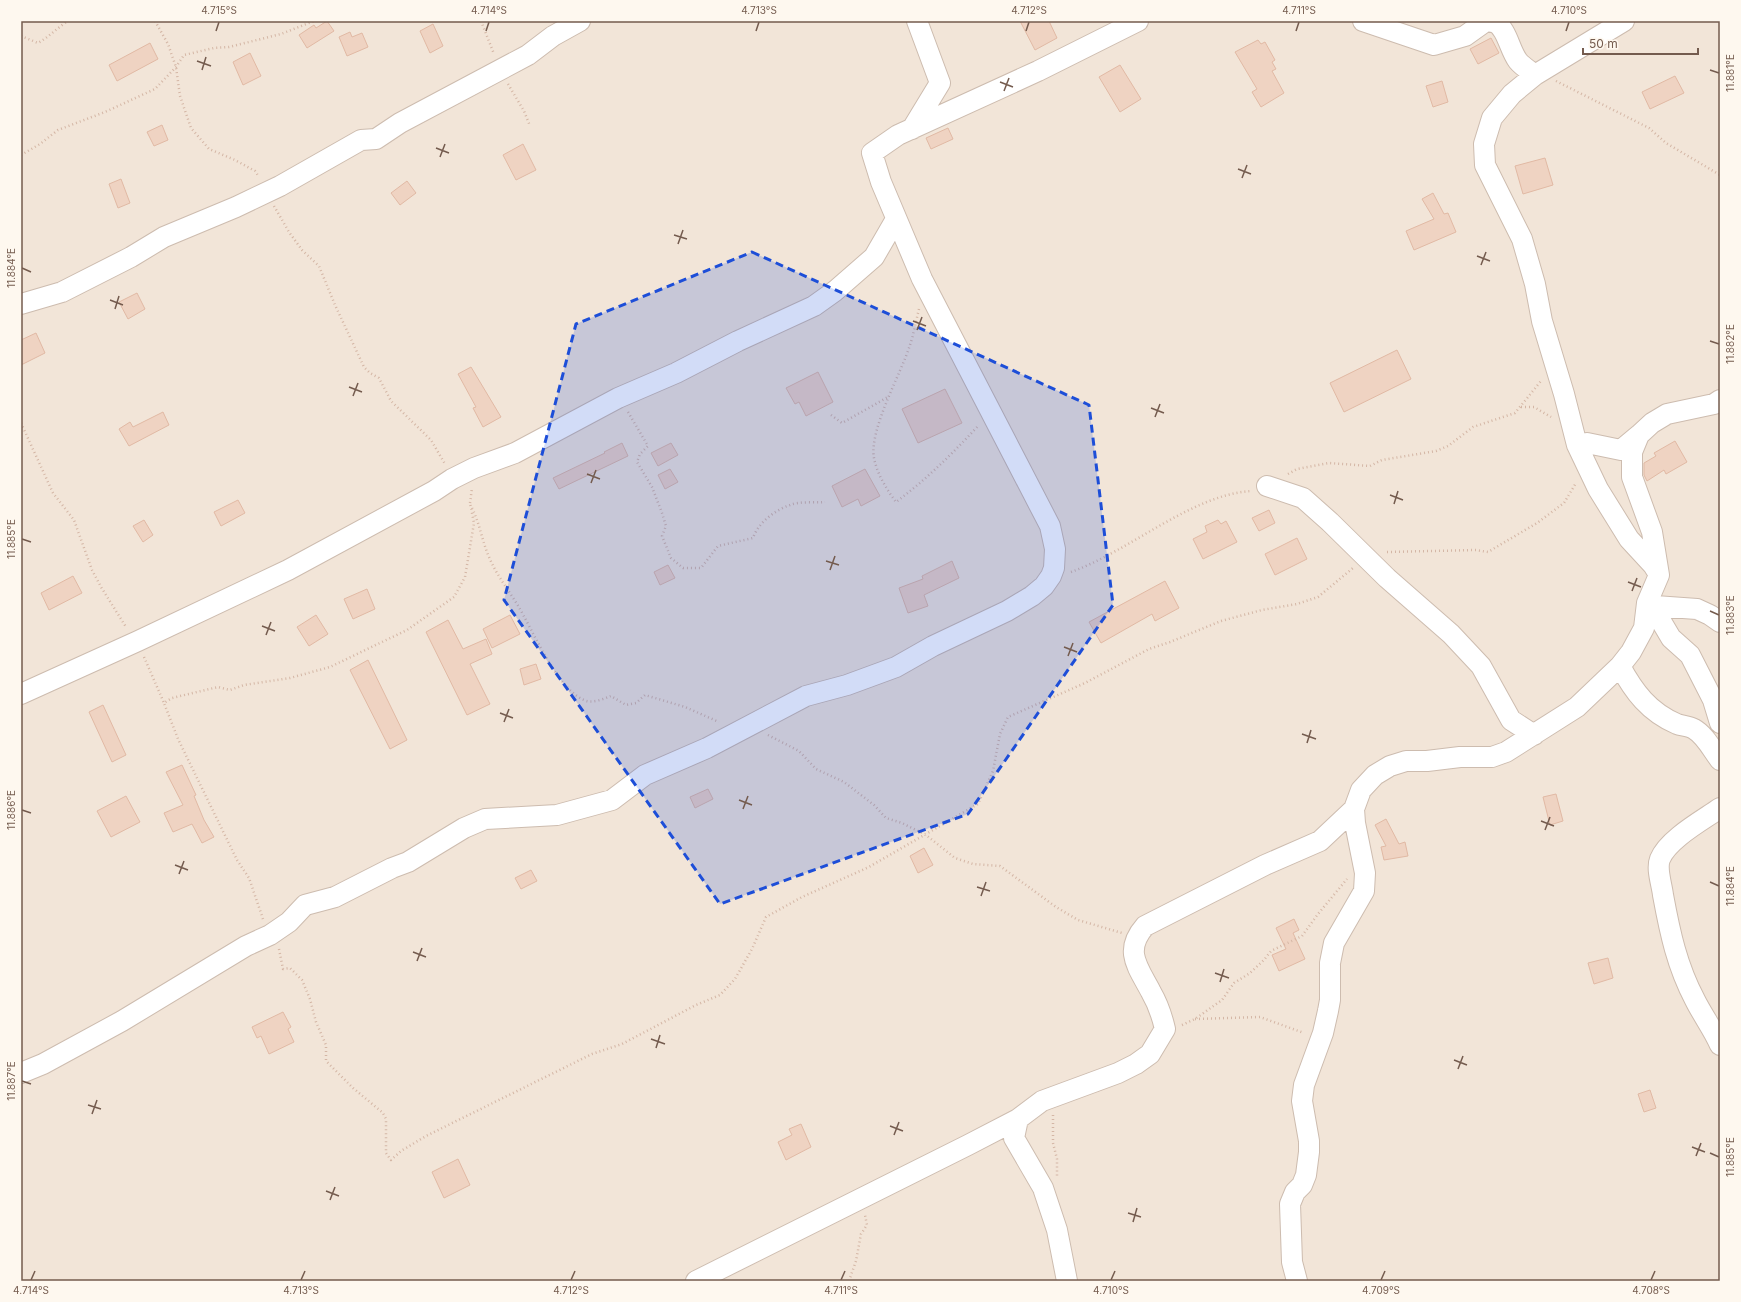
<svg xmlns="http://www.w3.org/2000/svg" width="1741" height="1302" viewBox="0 0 1741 1302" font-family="Inter,sans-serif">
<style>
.residential{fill:#f2e5d8}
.building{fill:#efd3c2;stroke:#e1b9a4}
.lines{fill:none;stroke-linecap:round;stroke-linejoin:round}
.minor-casing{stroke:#cdbcaf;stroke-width:22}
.path{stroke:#d4b6a5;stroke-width:2.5;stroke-dasharray:1 3;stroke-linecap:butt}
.minor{stroke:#fff;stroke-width:20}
.marked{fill:#1d4ed8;fill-opacity:0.2;stroke:#1d4ed8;stroke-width:3;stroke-dasharray:8 5;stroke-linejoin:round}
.ticks{fill:none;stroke:#745b4e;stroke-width:1.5}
.neatline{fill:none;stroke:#745b4e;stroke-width:1.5}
.ticks-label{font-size:10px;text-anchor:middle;fill:#745b4e}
</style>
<rect width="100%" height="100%" fill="#fbf4e9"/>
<path class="residential" d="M21,21H1720V1281H21Z"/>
<path class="building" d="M327,21L334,31L307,48L299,35L314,25L316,28Z
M1020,21H1049L1057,38L1035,50Z
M433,24L443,46L430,53L420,31Z
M350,32L352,37L362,33L368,47L347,56L339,37Z
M1491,38L1499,53L1478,64L1470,49Z
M1258,40L1261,44L1265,42L1275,60L1272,62L1276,69L1272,71L1284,93L1261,107L1252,92L1257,89L1235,52Z
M150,43L158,59L117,81L109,65Z
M250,53L261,76L243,85L233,62Z
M1120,65L1141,99L1120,112L1099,77Z
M1675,76L1684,93L1650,109L1642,92Z
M1442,81L1448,102L1433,107L1426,86Z
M162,125L168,140L154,146L147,132Z
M948,128L953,139L931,149L926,138Z
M523,144L536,170L516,180L503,155Z
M1545,158L1553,185L1523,194L1515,166Z
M121,179L130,203L118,208L109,184Z
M407,181L416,193L400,205L391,193Z
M1433,193L1444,214L1448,213L1456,232L1414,250L1406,231L1434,219L1422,199Z
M137,293L145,309L128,319L119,302Z
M36,333L45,353L21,365V340Z
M1397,350L1411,379L1344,412L1330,383Z
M471,367L501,417L483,427L473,408L476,407L458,374Z
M818,372L833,402L806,416L799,402L795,404L786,388Z
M945,389L962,423L918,443L902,409Z
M163,412L169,425L129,446L119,429L130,422L133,427Z
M1675,441L1687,462L1666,474L1664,470L1647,481L1644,475V463L1656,456L1654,453Z
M622,443L628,456L559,489L553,478L605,453L604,452Z
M671,443L678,455L658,466L651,453Z
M670,469L678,482L665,489L658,475Z
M865,469L880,496L861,506L858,499L842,507L832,486Z
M238,500L245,513L221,526L214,512Z
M1269,510L1275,523L1259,531L1252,518Z
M144,520L153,535L143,542L133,526Z
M1218,520L1221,524L1226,521L1237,542L1203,559L1193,539L1207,532L1205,526Z
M1297,538L1307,559L1275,575L1265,554Z
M952,561L959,578L924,595L928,606L908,613L899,588L923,579L922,576Z
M668,565L675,578L660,585L654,572Z
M73,576L82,593L49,610L41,593Z
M1165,581L1179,608L1155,621L1152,614L1101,643L1089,622Z
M367,589L375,609L353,619L344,599Z
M316,615L328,634L309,646L297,627Z
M510,615L520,634L492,648L483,629Z
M448,620L463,649L486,639L492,654L470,664L490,704L467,715L426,632Z
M368,660L407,740L390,749L350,670Z
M536,664L541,679L524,685L520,669Z
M103,705L126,755L112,762L89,712Z
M182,765L196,795L194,796L204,820L214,837L202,843L192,824L173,832L164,813L183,805L166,772Z
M708,789L713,799L695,808L690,797Z
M1556,794L1563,821L1550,825L1543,797Z
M126,796L140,822L111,837L97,811Z
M1386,819L1399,844L1405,842L1408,856L1384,860L1381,847L1386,846L1375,825Z
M924,848L933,865L918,873L910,856Z
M531,870L537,881L521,889L515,878Z
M1294,919L1299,930L1293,933L1305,959L1279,971L1272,955L1286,949L1276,928Z
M1608,958L1613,978L1594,984L1588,963Z
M283,1012L291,1027L288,1029L294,1042L269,1054L261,1036L257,1038L252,1027Z
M1650,1090L1656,1108L1644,1112L1638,1094Z
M801,1124L811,1147L786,1160L778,1142L792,1135L789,1129Z
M458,1159L470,1185L444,1198L432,1172Z"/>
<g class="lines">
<defs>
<path id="minor" d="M1363,21L1434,45L1465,36L1486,21L1498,23
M1494,21C1508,30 1509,49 1518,61C1522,66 1530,71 1535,75L1512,94L1492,118L1484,144L1485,165L1522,239L1535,284L1542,321L1564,394L1577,445L1598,489L1629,539L1653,565L1658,573
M1535,75L1624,21
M912,129L940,83L917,21
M21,304L62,292L131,257L164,237L236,207L280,186L361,140L376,139L400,123L528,55L553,36L580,21
M1577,445L1587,443L1621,450L1639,435
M1267,486L1303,498L1330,522L1387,578L1451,634L1481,666L1511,720L1534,735
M1647,603L1655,606L1658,616L1671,638L1690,655L1713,700L1720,723
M1655,606L1697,609L1710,615L1720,622
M1620,666C1634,692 1649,712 1677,724C1682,726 1689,726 1694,729C1705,735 1713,751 1720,760
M21,694L138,641L288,570L434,491L452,479L474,468L515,453L618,398L676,373L738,341L814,306L835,291L874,257L896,219
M1720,808C1703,820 1668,839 1660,859C1656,869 1662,885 1663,895C1670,933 1677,966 1695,1000C1703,1016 1713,1029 1720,1045
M21,1073L43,1064L122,1021L246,946L270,935L289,922L305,905L335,897L392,868L408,862L464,828L485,819L557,815L612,800L645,775L707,748L806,696L847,685L896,667L933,646L1007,611L1032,596L1044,586L1051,576L1054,568L1055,549L1050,526L922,279L881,182L872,153L898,135L1038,71L1138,21
M1018,1119L1014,1138L1043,1188L1057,1230L1067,1281
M696,1281L968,1145L1018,1119L1042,1101L1118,1073L1136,1064L1150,1054L1165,1029C1162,1016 1158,1004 1151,992C1138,967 1123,951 1145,926L1265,865L1320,841L1354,809L1361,790L1375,775L1390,766L1406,761H1427L1460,757H1492L1506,752L1577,707L1620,666L1631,652L1644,628L1647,603L1659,575L1652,532L1632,477V452L1639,435L1652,423L1667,414L1714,404L1720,400
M1297,1281L1292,1262L1290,1204L1295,1192L1302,1185L1306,1175L1309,1152V1141L1302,1101L1304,1085L1323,1033L1328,1011L1330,1000V963L1334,943L1364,891L1365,873L1355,823L1354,809"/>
</defs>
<use href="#minor" class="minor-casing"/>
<path class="path" d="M155,21L168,44L176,67L180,96L191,128L209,149L235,160L255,171L259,177
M481,21L494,54
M21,36L38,43C49,37 57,28 68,21
M1556,81L1649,128L1666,143L1720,175
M508,84L524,111L530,126
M21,155L40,144L58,130L105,112L155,89L176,67L184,55L214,48L229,47L281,34L314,21
M274,206L289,232L302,250L319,266L335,305L364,367L370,373L379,378L391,401L431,440L445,464
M919,309C916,321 914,333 910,345C901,374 869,429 874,458C877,474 887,490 896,502C927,479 953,453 979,425
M1521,407H1534L1551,417
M628,412L648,446L640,454L637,462L652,487L662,513L666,526L662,536L671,558L683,568H701L718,546L753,538C758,523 775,510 790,505C800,501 814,503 825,502
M831,415L842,423L888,397
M21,423L53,493L74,520L92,570L101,587L126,627
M1288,474L1297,469L1329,463L1370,466L1382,460L1436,451L1448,446L1473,427L1515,413L1541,381
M470,503L472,488
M472,508C480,524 482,541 489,557C496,574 507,588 517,604C533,630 556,688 584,700C592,704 603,699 611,696L626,705L636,703L645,695L685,707L719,722
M1387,552L1476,550L1488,552L1537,523L1564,503L1576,483
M1071,572C1130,551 1191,495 1251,491
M144,657L164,703
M768,735L799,751L816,769L844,782L874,805L886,818L902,823L926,835L955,858L973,864L1000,866L1056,907L1078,920L1122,933
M263,919L249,878L237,860L178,739L164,703L172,698L218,687L230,690L244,685L290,678L330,667L407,630L454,597L465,577L474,523L470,503
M279,949L283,969L290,968L302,980L310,999L316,1022L326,1045V1061L353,1088L383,1113L386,1119V1153L391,1160L401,1151L426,1136L592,1054L622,1044L696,1005L720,995L735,979L752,949L766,917L802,897L869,867L978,804L993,771L1000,734L1008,717L1085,683L1149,649L1170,642L1221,621L1262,610L1297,604L1318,597L1353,568
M1195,1019L1260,1017L1304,1033
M1182,1025L1195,1019L1222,1000L1234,983L1250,973L1264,960L1271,951L1302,936L1318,914L1347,879
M1053,1115V1143L1057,1159V1176
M849,1281L856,1261L861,1234L867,1225L865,1215"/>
<use href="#minor" class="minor"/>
</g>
<path class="marked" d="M752,252L1089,405L1113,605L968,814L720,904L504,600L576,324Z"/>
<path class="ticks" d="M216,31L219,22M486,31L489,22M756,31L759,22M1026,31L1029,22M1296,31L1299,22M1566,31L1569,22M197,61L211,66M202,70L206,57M1710,70L1719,73M1000,82L1013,87M1004,91L1009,78M436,148L449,153M440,157L445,144M1238,169L1251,174M1242,178L1247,165M674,235L687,239M678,244L683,230M1477,256L1490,261M1481,265L1486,252M22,268L31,272M110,300L123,305M115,309L119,296M913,321L926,326M917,330L922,317M1710,341L1719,344M349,387L362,392M353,396L358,383M1151,408L1164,413M1155,417L1160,404M587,474L600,479M591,483L596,470M1390,495L1403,500M1394,504L1398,491M22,539L31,542M826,561L839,565M830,570L835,556M1628,582L1641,587M1632,591L1637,578M1710,611L1719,615M262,626L275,631M266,635L271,622M1064,647L1077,652M1068,656L1073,643M500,713L513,718M504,722L509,709M1302,734L1316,739M1307,743L1311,730M739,800L752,805M743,809L748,796M22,810L31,813M1541,821L1554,826M1545,830L1550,817M175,865L188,870M179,874L184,861M1710,882L1719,886M977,887L990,891M981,896L986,882M413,952L426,957M417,961L422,948M1215,973L1229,978M1220,982L1224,969M651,1039L665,1044M656,1048L660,1035M1454,1060L1467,1065M1458,1069L1463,1056M22,1081L31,1084M88,1105L101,1109M92,1114L97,1100M890,1126L903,1131M894,1135L899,1122M1692,1147L1705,1152M1710,1153L1719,1157M1696,1156L1701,1143M326,1191L339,1196M330,1200L335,1187M1128,1213L1141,1217M1133,1222L1137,1208M31,1280L35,1271M301,1280L305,1271M571,1280L575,1271M841,1280L845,1271M1111,1280L1115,1271M1381,1280L1385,1271M1651,1280L1655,1271"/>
<rect width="1741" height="1302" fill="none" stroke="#fef8ef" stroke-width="44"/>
<path d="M1583 48v6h115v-6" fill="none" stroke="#745b4e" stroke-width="2"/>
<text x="1589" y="48" font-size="12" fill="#745b4e" stroke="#fef8ef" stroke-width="3" paint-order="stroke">50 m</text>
<rect x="22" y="22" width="1697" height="1258" class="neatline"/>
<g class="ticks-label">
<text x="219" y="14">4.715°S</text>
<text x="489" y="14">4.714°S</text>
<text x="759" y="14">4.713°S</text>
<text x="1029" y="14">4.712°S</text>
<text x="1299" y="14">4.711°S</text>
<text x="1569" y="14">4.710°S</text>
<text transform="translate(1730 73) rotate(-90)" y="4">11.881°E</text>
<text transform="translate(11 268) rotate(-90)" y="4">11.884°E</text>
<text transform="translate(1730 344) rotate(-90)" y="4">11.882°E</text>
<text transform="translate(11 539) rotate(-90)" y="4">11.885°E</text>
<text transform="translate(1730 615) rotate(-90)" y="4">11.883°E</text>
<text transform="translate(11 810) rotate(-90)" y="4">11.886°E</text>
<text transform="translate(1730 886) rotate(-90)" y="4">11.884°E</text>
<text transform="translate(11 1081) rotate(-90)" y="4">11.887°E</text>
<text transform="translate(1730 1157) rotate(-90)" y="4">11.885°E</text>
<text x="31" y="1294">4.714°S</text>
<text x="301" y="1294">4.713°S</text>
<text x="571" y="1294">4.712°S</text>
<text x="841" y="1294">4.711°S</text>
<text x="1111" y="1294">4.710°S</text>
<text x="1381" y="1294">4.709°S</text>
<text x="1651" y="1294">4.708°S</text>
</g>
</svg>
